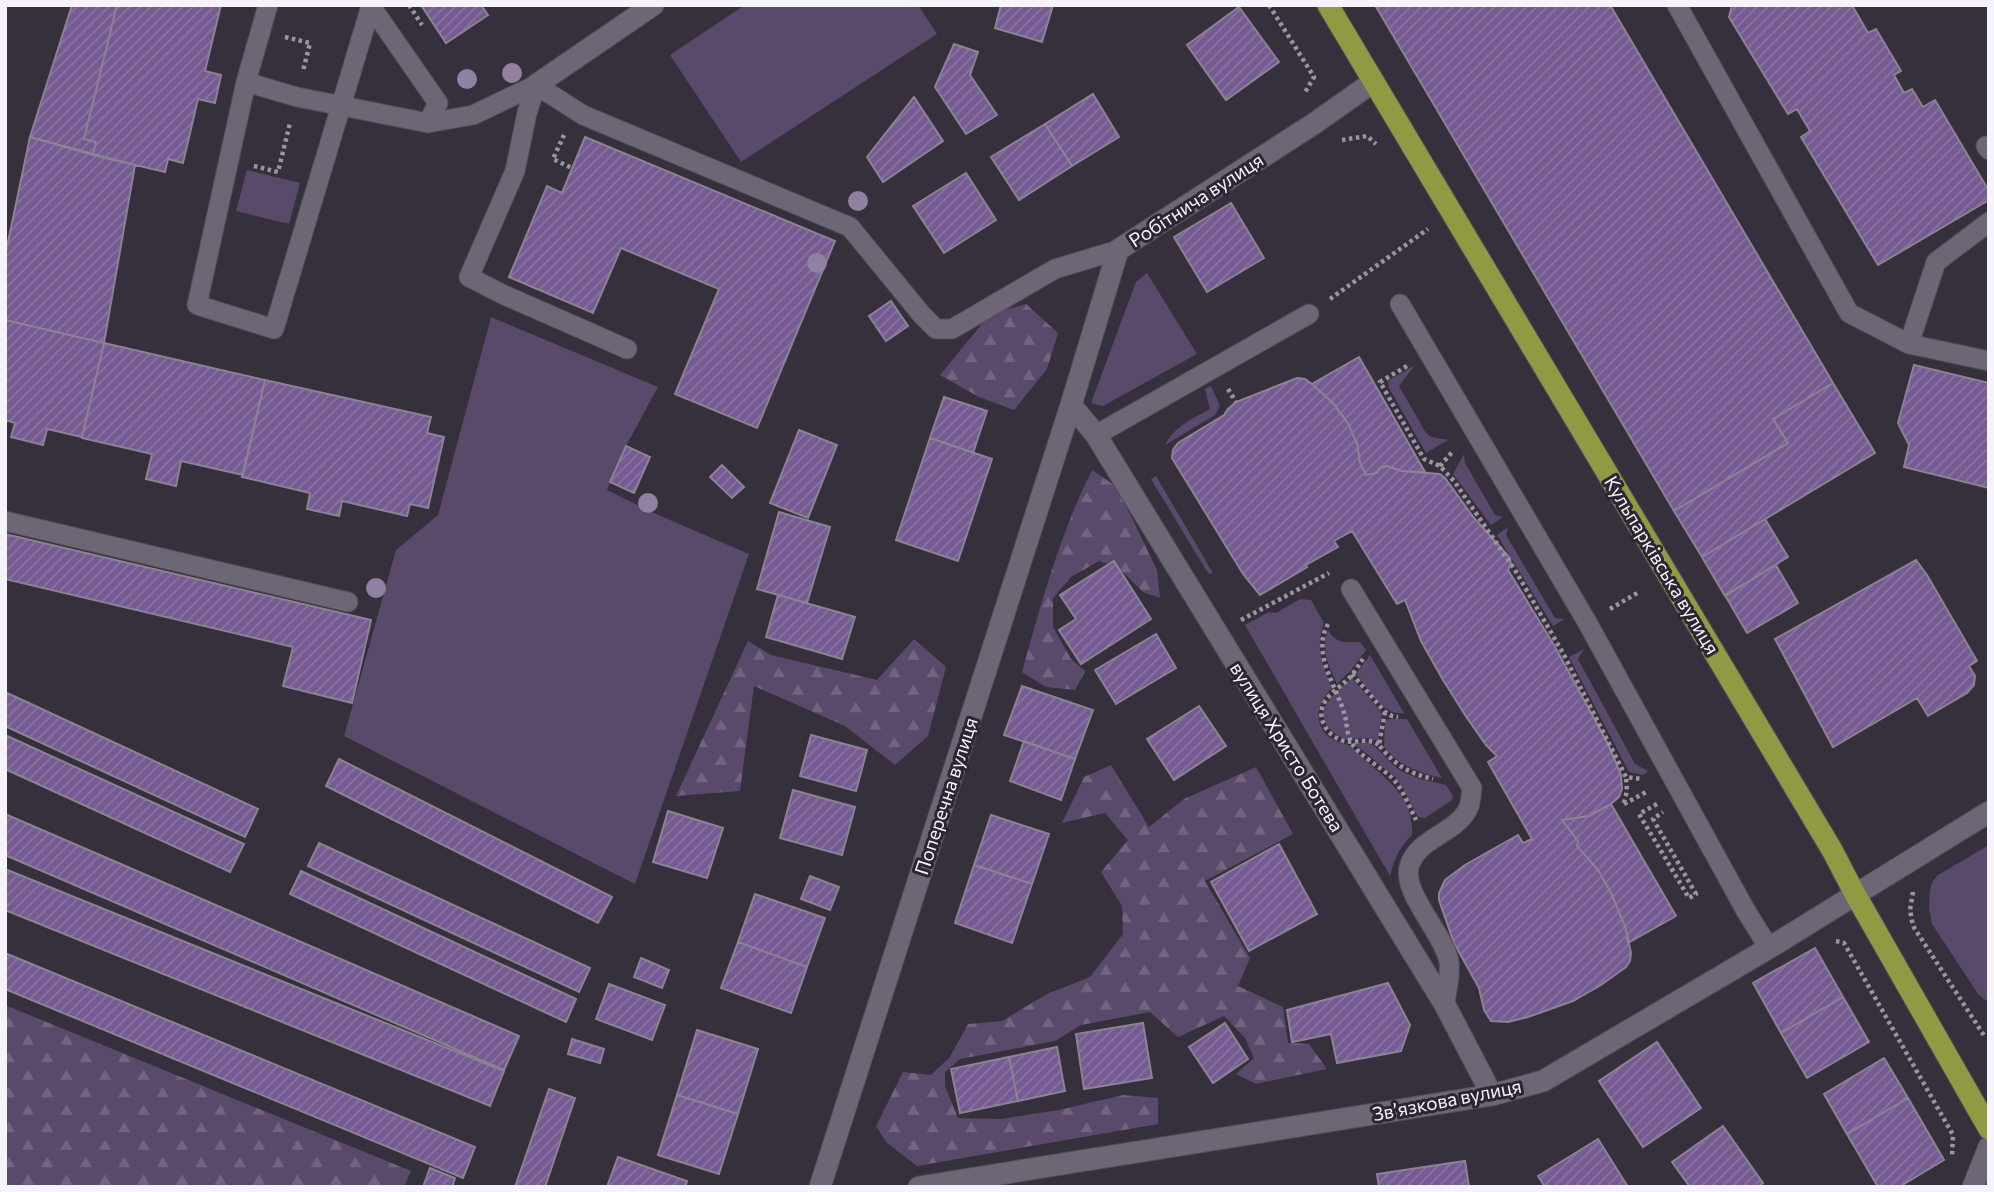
<svg xmlns="http://www.w3.org/2000/svg" width="1994" height="1192" viewBox="0 0 1994 1192" font-family="Commissioner,sans-serif">
<style>
.green{fill:#59496a}
.forest{fill:url(#forest-firs)}
.building{fill:url(#building-hatch);stroke:#8a8393;stroke-width:2}
.lines{fill:none;stroke-linecap:round;stroke-linejoin:round}
.lane-casing{stroke:#514d58;stroke-width:21}
.street-casing{stroke:#514d58;stroke-width:23}
.secondary-casing{stroke:#514d58;stroke-width:23}
.primary-casing{stroke:#514d58;stroke-width:23}
.path{stroke:#9a959f;stroke-width:4.5;stroke-dasharray:3.5 3.5;stroke-linecap:butt}
.lane{stroke:#6d6675;stroke-width:19}
.street{stroke:#6d6675;stroke-width:21}
.secondary{stroke:#6d6675;stroke-width:21}
.primary{stroke:#929943;stroke-width:21}
.tree{fill:#9080a2}
.labels{text-anchor:middle;stroke-width:6;stroke-linejoin:round;paint-order:stroke}
.street-label{font-size:19px;fill:#f7f3fc;stroke:#2c2632}
</style>
<defs>
<pattern id="forest-firs" width="22" height="20" patternUnits="userSpaceOnUse" patternTransform="scale(1.75)"><rect width="22" height="20" fill="#59496a"/><path d="M5 1l3.5 6h-7zM16 11l3.5 6h-7z" fill="#726480"/></pattern>
<pattern id="building-hatch" width="6" height="6" patternUnits="userSpaceOnUse" patternTransform="scale(1.75)"><rect width="6" height="6" fill="#765a92"/><path d="M-1 1l2-2M0 6l6-6M5 7l2-2" fill="none" stroke="#8a72a2"/></pattern>
</defs>
<rect width="100%" height="100%" fill="#36303d"/>
<path class="green" d="M745,5H918L937,34L741,162L670,55Z
M247,170L300,183L289,224L236,211Z
M1147,273L1197,354L1103,406L1091,403L1136,282Z
M491,317L658,387L626,446L607,490L656,514L749,554L635,884L344,736L396,550L438,515Z
M1415,365L1399,386L1426,433L1431,437L1448,440L1426,453L1389,388L1388,381Z
M1211,386L1220,406L1215,415L1165,445C1175,426 1192,419 1210,409L1205,389Z
M1464,454L1465,463L1495,515L1503,517L1491,525L1453,474Z
M1156,476L1213,573L1209,574L1206,570L1151,479Z
M1508,527L1506,535L1555,618L1565,619L1553,626L1497,535Z
M1300,599L1311,600L1324,623C1315,649 1322,664 1332,688C1320,700 1313,716 1324,732C1331,741 1339,741 1348,745C1354,748 1359,755 1364,759C1389,781 1414,798 1412,835C1400,847 1394,859 1390,876L1245,625L1269,612L1276,613Z
M1328,630C1336,644 1345,642 1360,642L1366,650L1351,670L1337,684C1329,666 1320,649 1328,630Z
M1584,649L1578,659L1635,764L1648,771L1644,775L1629,772L1569,657Z
M1370,655L1404,713C1382,716 1369,689 1356,674Z
M1352,678L1382,713L1378,741C1364,735 1359,740 1346,739C1341,738 1336,734 1332,731C1309,712 1338,690 1352,678Z
M1388,719H1407L1442,778C1417,772 1401,767 1384,747L1385,722Z
M1366,742C1380,747 1386,760 1397,768C1411,778 1430,781 1446,785L1453,796L1452,800L1425,818L1418,817L1403,788L1395,777L1355,744Z
M1989,845V1003L1978,994L1932,924L1929,908L1930,890L1932,882L1938,875Z"/>
<path class="forest" d="M1026,304L1058,333L1047,369L1014,410L979,397L940,375L990,314Z
M1092,470L1117,487L1157,570L1160,598L1143,592L1118,567L1099,561L1071,577L1053,598V627L1071,659L1085,671L1075,690L1046,687L1022,672C1041,603 1060,534 1092,470Z
M914,639L946,667L928,736L895,765L845,726L754,686L740,791L676,796L748,641L771,655L877,680Z
M1111,765L1149,827L1184,799L1256,767L1293,834L1205,881L1250,958L1238,986L1283,1007L1288,1043L1309,1044L1327,1069L1256,1084L1236,1074L1254,1058L1245,1038L1224,1016L1178,1037L1150,1012L1081,1025L1055,1041L960,1059L945,1072V1086L958,1118L1001,1119L1059,1110L1123,1095L1158,1098V1124L917,1166L886,1142L876,1126L903,1072L931,1075L950,1057L968,1024L1002,1021L1047,994L1090,977L1123,934L1122,906L1101,872L1128,840L1105,813L1062,823L1084,777Z
M5,1005L411,1171L404,1187H5Z"/>
<path class="building" d="M72,5H117L84,139L96,142L93,155L30,137Z
M117,5H221L205,71L221,75L215,103L198,99L183,163L168,159L165,172L93,155L96,142L84,139Z
M421,5H481L488,15L446,43Z
M1001,5H1053L1042,42L995,28Z
M1375,5H1610L1833,383L1773,419L1788,443L1674,511Z
M1732,5H1852L1868,33L1876,29L1901,71L1894,75L1904,93L1912,89L1923,107L1935,100L1989,191V200L1878,265L1801,137L1810,131L1797,109L1788,114L1729,17Z
M1239,7L1279,62L1226,100L1187,45Z
M954,44L978,52L970,75L997,115L966,134L935,87Z
M1093,94L1119,137L1072,166L1045,124Z
M914,97L943,141L883,182L867,157Z
M1045,124L1072,166L1019,200L991,157Z
M30,137L135,165L104,343L5,320V256Z
M585,137L835,241L757,428L675,394L719,289L621,248L593,313L509,277L547,186L562,193Z
M966,173L996,220L944,253L913,206Z
M1231,203L1264,258L1207,292L1174,237Z
M891,301L908,326L886,341L869,316Z
M5,320L104,343L82,437L47,429L43,445L11,437L15,423L5,420Z
M104,343L265,380L243,475L181,461L176,486L146,479L152,454L82,438Z
M1359,357L1425,472L1402,471L1387,466L1380,468L1377,473L1366,475L1360,463L1357,444L1349,425L1332,402L1312,384Z
M1914,365L1989,383V488L1904,467L1909,445L1898,423Z
M1297,378L1305,379L1312,384L1332,402L1341,413L1349,425L1357,444L1360,463L1366,475L1377,473L1380,468L1387,466L1402,471L1440,474L1445,478L1474,518L1510,558L1511,564L1508,570L1554,645L1608,744L1621,775L1622,789L1619,797L1611,804L1589,816L1562,820L1578,841L1577,846L1598,870L1611,893L1626,929L1631,953L1630,961L1626,967L1601,985L1573,1001L1528,1017L1508,1022L1491,1021L1484,1010L1479,988L1454,943L1439,900V893L1445,880L1465,865L1518,835L1523,843L1532,839L1488,762L1497,756L1486,745L1467,718L1443,680L1421,641L1405,600L1397,604L1352,531L1334,541L1338,547L1306,565L1307,567L1260,595L1243,574L1172,458L1173,450L1178,443L1224,415L1228,409L1236,402Z
M265,380L431,417L427,433L444,437L428,508L410,504L407,516L342,501L339,516L307,509L310,493L242,477Z
M1833,383L1875,453L1702,557L1674,511L1788,443L1773,419Z
M944,397L987,411L973,453L930,438Z
M799,430L837,445L808,518L770,503Z
M930,438L992,459L958,561L896,540Z
M626,446L650,457L634,493L610,482Z
M722,465L744,487L732,498L710,477Z
M779,512L830,527L807,603L757,589Z
M1765,519L1788,557L1725,596L1702,557Z
M5,534L371,620L352,703L283,686L293,647L5,579Z
M1916,560L1927,575L1977,661L1969,666L1975,676L1974,685L1967,693L1928,716L1917,698L1833,747L1775,639Z
M1114,561L1151,619L1081,664L1059,630L1076,619L1060,595Z
M1776,565L1798,603L1747,633L1725,595Z
M778,595L855,617L842,659L766,637Z
M1156,634L1176,668L1116,704L1095,670Z
M1022,686L1093,710L1075,759L1004,735Z
M5,692L258,809L245,837L5,726Z
M1199,706L1226,746L1174,780L1147,739Z
M5,735L244,844L230,872L5,769Z
M811,735L867,750L856,791L800,776Z
M1024,741L1075,759L1061,800L1010,781Z
M339,759L612,897L598,923L326,786Z
M793,790L855,807L842,855L780,838Z
M1611,804L1676,916L1628,943L1626,929L1611,893L1598,870L1577,846L1578,841L1562,820L1589,816Z
M668,811L723,828L707,878L653,862Z
M5,814L519,1036L504,1070L5,855Z
M991,815L1049,834L1032,884L974,865Z
M319,843L590,968L579,992L308,866Z
M1279,844L1317,914L1249,951L1211,882Z
M974,865L1032,884L1012,943L955,923Z
M5,869L504,1071L490,1106L5,910Z
M301,871L576,999L566,1022L290,894Z
M810,876L839,887L830,910L801,899Z
M755,894L825,918L807,967L738,942Z
M738,942L807,967L791,1013L721,988Z
M1815,948L1843,997L1781,1033L1753,983Z
M5,953L475,1147L463,1178L5,989Z
M641,958L669,970L662,988L634,977Z
M1388,983L1410,1025L1401,1051L1337,1063L1331,1034L1292,1042L1287,1010Z
M609,984L665,1005L652,1040L596,1019Z
M1843,997L1869,1042L1807,1078L1781,1033Z
M1143,1023L1152,1078L1084,1089L1076,1034Z
M1225,1023L1248,1059L1213,1083L1189,1047Z
M697,1030L758,1049L738,1114L677,1095Z
M572,1039L604,1049L600,1063L568,1054Z
M1657,1042L1701,1108L1643,1147L1599,1081Z
M1057,1047L1065,1091L1018,1101L1009,1057Z
M1009,1057L1018,1101L960,1113L951,1069Z
M1884,1058L1908,1098L1847,1134L1824,1094Z
M549,1089L575,1098L545,1187H515Z
M677,1095L738,1114L719,1174L658,1155Z
M1908,1098L1944,1160L1899,1187H1878L1847,1134Z
M1723,1126L1763,1183L1758,1187H1690L1672,1162Z
M1598,1139L1628,1187H1545L1538,1176Z
M618,1157L687,1181L685,1187H607Z
M1465,1161L1469,1187H1379L1377,1174Z
M430,1168L455,1178L452,1187H423Z"/>
<g class="lines">
<defs>
<path id="lane" d="M268,5L246,82L197,305L274,329L371,6
M370,5L438,103L428,123
M1677,5L1849,313L1909,344L1989,361
M246,82L297,97L428,123L473,115L536,85
M536,85L583,115L850,227L922,315L936,329H952L1055,269L1118,250
M536,85L527,113L515,171L469,277L502,294L627,349
M1986,146L1989,150
M1400,304L1587,622L1746,911L1769,948
M1909,344L1936,262L1989,222
M1096,435L1309,314
M5,521L348,602
M1351,589L1472,788C1471,795 1471,803 1468,809C1455,834 1420,837 1410,864C1399,891 1445,934 1449,962C1451,976 1446,991 1445,1005"/>
<path id="street" d="M536,85L653,5
M1071,405L1096,435L1445,1005L1492,1095
M820,1187L1071,405L1118,250L1315,123L1373,82
M919,1187L1492,1095L1543,1081L1769,948L1989,812"/>
<path id="secondary" d="M1973,1187L1989,1147"/>
<path id="primary" d="M1328,5L1832,850L1855,894L1989,1129"/>
</defs>
<use href="#lane" class="lane-casing"/>
<use href="#street" class="street-casing"/>
<use href="#secondary" class="secondary-casing"/>
<use href="#primary" class="primary-casing"/>
<path class="path" d="M409,5L422,25
M1269,5L1314,77L1304,94
M285,37L310,43L303,71
M564,135L553,159L572,168
M1342,140L1367,136L1376,144
M254,166L278,172L290,123
M1330,299L1428,229
M1407,366L1380,382L1424,459L1440,466L1454,481L1515,570L1564,655L1626,777L1641,779
M1228,389L1236,402
M1440,466L1453,451
M1610,609L1639,592
M1241,620L1329,573
M1328,624C1311,654 1337,686 1345,716C1347,724 1347,735 1351,742C1359,756 1380,766 1392,778C1403,789 1409,806 1416,820
M1363,659C1358,666 1353,675 1346,681C1340,687 1331,692 1326,700C1315,715 1325,734 1341,740C1355,745 1366,736 1379,745
M1352,674L1385,712L1392,716L1398,717
M1385,712L1379,745C1395,765 1408,773 1433,779
M1624,803L1627,791L1626,777
M1624,804L1648,791
M1657,804L1639,814L1689,898L1696,894L1653,819L1663,812
M1913,892L1910,910L1913,926L1985,1037
M1836,941L1844,943L1953,1135L1952,1157"/>
<use href="#lane" class="lane"/>
<use href="#street" class="street"/>
<use href="#secondary" class="secondary"/>
<use href="#primary" class="primary"/>
</g>
<g class="tree">
<circle cx="512" cy="73" r="10"/>
<circle cx="467" cy="79" r="10"/>
<circle cx="858" cy="201" r="10"/>
<circle cx="817" cy="263" r="10"/>
<circle cx="648" cy="503" r="10"/>
<circle cx="376" cy="588" r="10"/>
</g>
<g class="labels">
<g class="street-label">
<text transform="translate(1196 200) rotate(-33)" y="7">Робітнича вулиця</text>
<text transform="translate(1662 565) rotate(59)" y="7">Кульпарківська вулиця</text>
<text transform="translate(1287 747) rotate(58)" y="7">вулиця Христо Ботева</text>
<text transform="translate(946 796) rotate(-72)" y="7">Поперечна вулиця</text>
<text transform="translate(1447 1100) rotate(-11)" y="7">Звʼязкова вулиця</text>
</g>
</g>
<rect width="1994" height="1192" fill="none" stroke="#f7f3fc" stroke-width="14"/>
</svg>
